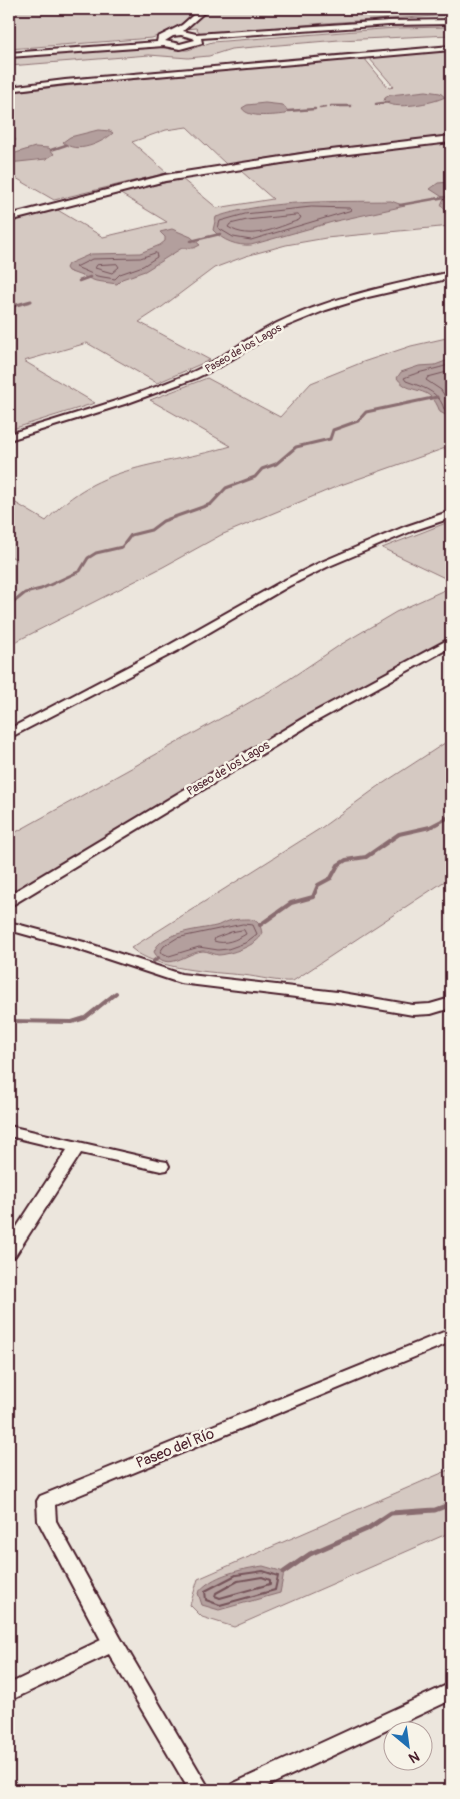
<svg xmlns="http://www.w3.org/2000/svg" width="460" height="1799" viewBox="0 0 460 1799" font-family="Pangolin,sans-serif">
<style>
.green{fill:#d5c9c2;stroke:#907476}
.water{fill:#b39f9d;stroke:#896c6f}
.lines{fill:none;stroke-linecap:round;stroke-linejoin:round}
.shore-far1{stroke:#745259;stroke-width:1}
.shore{stroke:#745259;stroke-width:2}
.stream-far3{stroke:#896c6f;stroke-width:2.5}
.stream-far2{stroke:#896c6f;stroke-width:3}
.stream-far1{stroke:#896c6f;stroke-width:4}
.stream{stroke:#896c6f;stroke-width:5}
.minor-casing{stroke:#4a1f2b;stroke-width:4}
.minor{fill:#f7f3e8;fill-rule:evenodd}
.labels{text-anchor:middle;stroke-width:5;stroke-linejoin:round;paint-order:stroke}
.far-street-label{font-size:11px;fill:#4a1f2b;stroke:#f7f3e8}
.street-label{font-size:12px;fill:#4a1f2b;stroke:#f7f3e8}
.near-street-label{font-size:15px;fill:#4a1f2b;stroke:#f7f3e8}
</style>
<rect width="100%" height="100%" fill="#ece6dd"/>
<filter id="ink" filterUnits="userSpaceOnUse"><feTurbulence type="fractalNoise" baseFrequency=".02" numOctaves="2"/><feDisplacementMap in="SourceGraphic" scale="10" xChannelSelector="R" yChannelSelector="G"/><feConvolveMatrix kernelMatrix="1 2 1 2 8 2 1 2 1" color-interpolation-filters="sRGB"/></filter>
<g filter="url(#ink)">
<path class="green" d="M9,9H451V15L326,23L201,34L196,28L173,30L152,38L9,49Z
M451,27V35L339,40L231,49L209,56L188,58L149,55L9,66V58L156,46L176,50H188L212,42L395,28Z
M451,51V135L304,152L227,165L187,127L166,130L132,142L167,173L54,200L9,174V147L16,140L9,132V92L93,83L364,58L389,88L394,87L369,58Z
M451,143V226L326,238L286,245L246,256L214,268L162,307L139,322L210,360L157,383L87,343L24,361L95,403L9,430V222L56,209L103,237L167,222L119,193L182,179L217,208L273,199L241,171L307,160Z
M451,337V446L338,486L221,535L163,567L9,645V567L17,560L9,555V499L46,521C99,462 162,467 231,446L150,400L207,378L280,417L311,383L363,362L411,346Z
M451,521V581L382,548L446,523Z
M451,587V637L359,687L9,896V836L279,686L340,645L396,612Z
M451,739V877L293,981C276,982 260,977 243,975C211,972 156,970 131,948L321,828L379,786Z
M451,1469V1532L234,1627L202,1617L190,1605L198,1579Z"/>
<path class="water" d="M426,91L440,93L445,97C434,103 393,111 384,101L385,98L390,95Z
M265,103L283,105L288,111L286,114C275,115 248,119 242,108L247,105Z
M98,130L110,131L113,133C102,143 76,155 63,142L70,137Z
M35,147L49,148L54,154L46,159L9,163V155Z
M451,182V210L444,209L441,205L444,198L430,189L438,183Z
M391,201L405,206L336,221L251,245C237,246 223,241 213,230L216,217C270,199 335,202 391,201Z
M172,229L191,237L200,245L194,248H182L145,271L122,279L117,284L96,281L68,271L66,268L68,264L91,254L140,253L160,245L165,241V237L160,232Z
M451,359V418L440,412C430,382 410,397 397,378L401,372L419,366L435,365Z
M249,919C258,920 261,925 262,934C258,945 229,955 218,955C213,954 208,951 203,951C187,952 167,974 154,952C160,932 198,930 216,926C220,925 222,923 226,922C233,919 242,919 249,919Z
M263,1566L284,1572L280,1593L219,1610L202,1605L198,1593C211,1575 242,1569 263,1566Z"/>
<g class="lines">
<path class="shore-far1" d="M312,207L349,208L352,210L251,240L233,237L218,228L220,221L245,214Z
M298,215L301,217L299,220C276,228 251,241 228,227L230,224L247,220Z
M156,253L157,257L143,266L120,274L115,279L97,276L76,267L92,259L140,258Z
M117,264L119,267L112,273L95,268L97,265Z
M451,364C435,370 419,371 404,378L406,381C422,387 439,391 444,409L451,413
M451,371L428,377L426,380L441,390L451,406
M243,924L253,925L257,934L245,943L228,949L218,950L199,947L169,956L160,952L164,946L177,938Z
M244,930L246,934C236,940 225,945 214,941L215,938L231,932Z"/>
<path class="shore" d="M263,1571L278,1576L275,1590L220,1605L206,1600L205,1591L236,1575Z
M262,1577L270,1580V1584L220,1598L215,1596L216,1593L238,1581Z"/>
<path class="stream-far3" d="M376,104L389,102
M331,106H351
M320,108L326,107
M288,111L315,109
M51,150L66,145
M400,205L451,196
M191,241L220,234
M79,281L90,277"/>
<path class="stream-far2" d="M9,307L31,301
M9,606L25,593L41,589L80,571L88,558L96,553L122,547L131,535L151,530L163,521L211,504L226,488L255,477L262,469L276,464L296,447L330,439L333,430L358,421L366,412L437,397"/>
<path class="stream-far1" d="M260,925L291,903L313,897L318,885L331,878L338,865L346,860L366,857L399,834L430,827L451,816
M154,961L158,958
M9,1021L72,1022L85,1018L116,993"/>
<path class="stream" d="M284,1572L310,1554L367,1529L391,1513L435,1510L451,1504"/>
<defs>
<path id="minor" d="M200,9H208L183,31L196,34L389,21L451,20V24L389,25L201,38L202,43L180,49L164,46L9,57V53L157,42L158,37L182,25ZM181,35L193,38L195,40L180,44L165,41L173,36Z
M451,46V50L65,84L9,91V87L65,80Z
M451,136V142L314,158L165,181L9,221V215L165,175L314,152Z
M451,272V278L368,297L326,310L284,327L219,367L196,378L128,403L9,440V434C69,415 130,399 188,374C220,361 246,338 277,323C331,297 392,285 451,272Z
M451,511V518L412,531L327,567L289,586L179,650L9,738V729L171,644L281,582L319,563L404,527Z
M451,638V647L313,723L14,904L9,905V895L305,717Z
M9,922L84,942L181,974L337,992L413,1005L430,1004L451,998V1008L431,1014L413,1015L337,1002L180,983L74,948L9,930Z
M9,1126L161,1161L167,1162L169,1166L167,1170L161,1171L81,1153L15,1256L9,1258V1239L67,1150L9,1136Z
M451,1329V1342L55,1505L56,1521L120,1637L210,1790H189L109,1654L9,1701V1684L101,1640L38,1521L37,1501L40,1496Z
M451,1683V1700L259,1790H229L232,1784Z"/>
</defs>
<use href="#minor" class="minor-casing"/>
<use href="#minor" class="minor"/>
</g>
</g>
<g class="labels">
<g class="far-street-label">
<text transform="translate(243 348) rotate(-30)" y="4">Paseo de los Lagos</text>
</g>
<g class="street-label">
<text transform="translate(228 768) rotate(-31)" y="4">Paseo de los Lagos</text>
</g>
<g class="near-street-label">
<text transform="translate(175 1448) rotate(-22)" y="5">Paseo del Río</text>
</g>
</g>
<rect width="460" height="1799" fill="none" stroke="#f7f3e8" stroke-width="30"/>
<rect x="15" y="15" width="430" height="1769" fill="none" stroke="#4a1f2b" stroke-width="2" filter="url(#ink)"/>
<g transform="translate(408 1746) rotate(151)"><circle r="24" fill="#f7f3e8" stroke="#b29e9c"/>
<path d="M0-4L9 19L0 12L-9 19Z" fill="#1f6fb2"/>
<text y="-8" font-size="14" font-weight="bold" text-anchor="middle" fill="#4a1f2b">N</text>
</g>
</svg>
